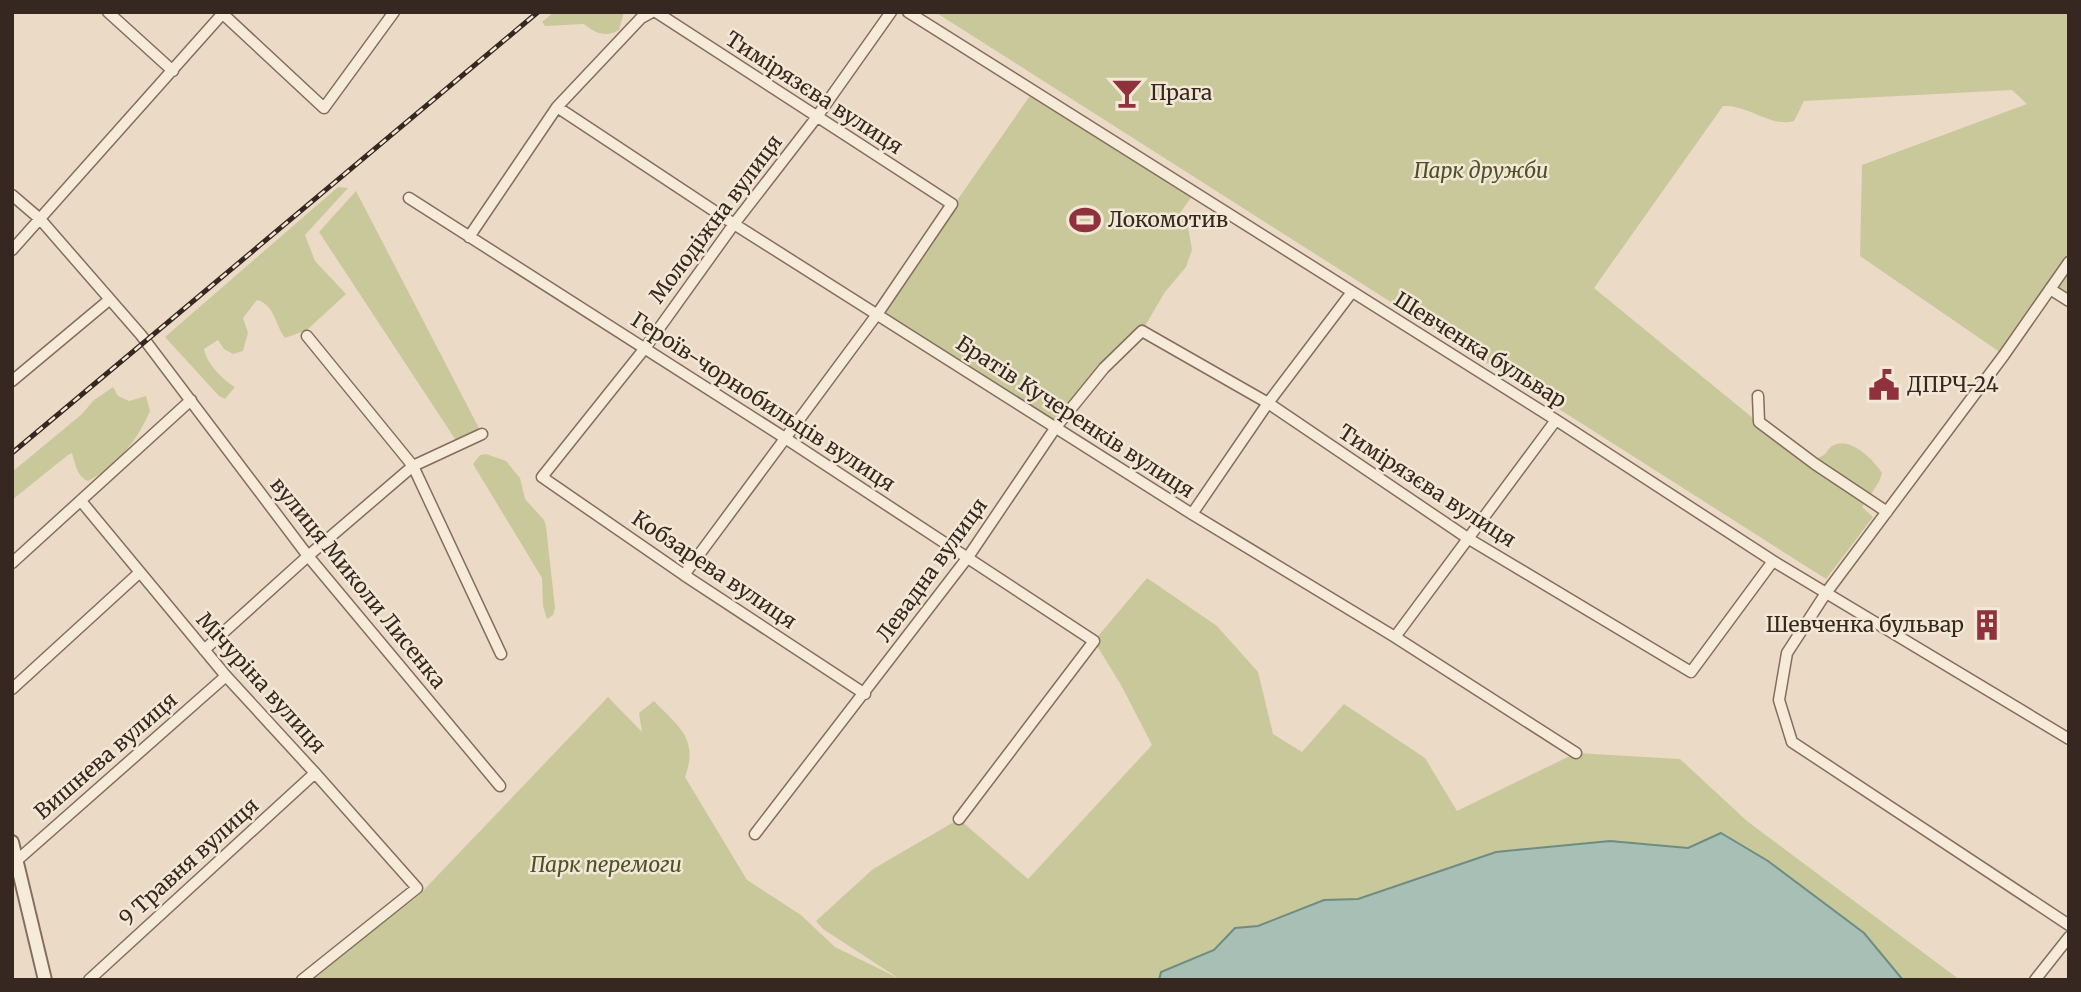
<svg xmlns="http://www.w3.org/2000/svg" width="2081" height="992" viewBox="0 0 2081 992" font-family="Merriweather,serif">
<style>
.green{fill:#c9c89b}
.water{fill:#a7bfb5;stroke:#6e8d81;stroke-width:2}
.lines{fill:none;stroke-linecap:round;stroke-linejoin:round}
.minor-casing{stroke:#856d5d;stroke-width:13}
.tertiary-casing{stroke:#856d5d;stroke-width:16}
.minor{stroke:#f6ead9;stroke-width:10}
.tertiary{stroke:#f6ead9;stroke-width:12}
.rail-casing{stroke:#362820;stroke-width:5}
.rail{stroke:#f3e7d5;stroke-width:2.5;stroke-dasharray:8;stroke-linecap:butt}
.labels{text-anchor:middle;stroke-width:5;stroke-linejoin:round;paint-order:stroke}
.street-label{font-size:21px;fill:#362820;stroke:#f3e7d5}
.poi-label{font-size:21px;fill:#362820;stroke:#f3e7d5;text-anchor:start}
.park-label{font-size:21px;font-style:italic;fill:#4c5128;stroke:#f3e7d5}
</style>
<rect width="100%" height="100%" fill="#ebdbc6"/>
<path class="green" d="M554,12H624L619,30C606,38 595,33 584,24L545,26L542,22Z
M935,12H2069V301L2051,289L2004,355L1860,256L1862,165L2027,104L2012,90L1804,101L1794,121C1771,128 1748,104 1723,106L1594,288L1803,459C1810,459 1819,459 1825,454C1827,452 1829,448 1832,446C1849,435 1874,460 1882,473L1879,482L1862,507L1873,517L1826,579Z
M1034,90L1195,192L1180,213L1185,216L1188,226L1192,250L1186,267L1165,292L1142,331L1056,427L878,314Z
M338,187L348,188L305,235L315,261L346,294L307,330L285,338C275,325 275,305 257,300L243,318L248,333L243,351L233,354L224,349L218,340L204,349C207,364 222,379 235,387L225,399L219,396L165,337Z
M356,191L482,434L459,445L319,232Z
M113,387L118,396L129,401L146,396L150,411C137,441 117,466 88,481C77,477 75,463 72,453L68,455L12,500V472L82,414L93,401Z
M486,454L506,461L520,478L525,499L544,520L546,526L555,608L553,615L547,619L543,606L542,578L473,464L480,455Z
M1147,578L1217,626L1258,672L1273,734L1302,752L1344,704L1425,758L1457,811L1576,753L1680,759L1747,821L1960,980H309L418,896L608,697L642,732L639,713L654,701C679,727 699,739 685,777L747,880L801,915L835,947L898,978L823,929L816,921L873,869L959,819L1028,879L1152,745L1121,685L1094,641Z"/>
<path class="water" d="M1721,833L1768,861L1864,933L1903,980H1159L1161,972L1214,950L1235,928L1258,926L1324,900L1358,899L1496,852L1610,841L1688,848Z"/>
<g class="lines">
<defs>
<path id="minor" d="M108,12L173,71
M656,12L952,204L878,313L684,575
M908,12L1556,420L1773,561L2069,739
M223,14L324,108L394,12
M557,107L734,224L1192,514L1395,637L1576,753
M12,195L40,219L141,335L308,556L500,786
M409,198L785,438L1094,641L959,819
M469,237L557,107L641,18L652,12
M12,250L224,12
M2069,262L2004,355L1826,593L1787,653L1779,700L1792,742L2069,925
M2050,289L2069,301
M307,336L413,466L501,654
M12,381L109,300
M1758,396L1759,422L1815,464L1887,512
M81,501L226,676L315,773L417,888L302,980
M1192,514L1268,403L1352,292
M12,563L191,400
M1395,637L1556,420
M204,650L308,556L413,466L482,434
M12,689L139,573
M865,694L684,575L542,477L645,348L734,224L816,118L891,12
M755,834L968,557L1056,427L1104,368L1142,331L1268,403L1469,539L1691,672L1773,561
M14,863L226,676
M89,980L315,773
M2035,980L2069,937"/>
<path id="tertiary" d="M12,842L45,980"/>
</defs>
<use href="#minor" class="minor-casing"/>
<use href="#tertiary" class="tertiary-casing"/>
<use href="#minor" class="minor"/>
<use href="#tertiary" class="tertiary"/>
<defs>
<path id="rail" d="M12,453L538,12"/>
</defs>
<use href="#rail" class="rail-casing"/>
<use href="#rail" class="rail"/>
</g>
<defs>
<symbol id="bar-bare" viewBox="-9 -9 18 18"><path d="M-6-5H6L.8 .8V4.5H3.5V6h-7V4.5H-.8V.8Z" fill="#90313e" stroke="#f3e7d5" stroke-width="2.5" paint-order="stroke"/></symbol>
<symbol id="stadium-bare" viewBox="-9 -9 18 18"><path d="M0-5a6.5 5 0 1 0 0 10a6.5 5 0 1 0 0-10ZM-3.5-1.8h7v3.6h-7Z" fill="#90313e" stroke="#f3e7d5" stroke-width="2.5" paint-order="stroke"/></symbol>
<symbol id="civic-bare" viewBox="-9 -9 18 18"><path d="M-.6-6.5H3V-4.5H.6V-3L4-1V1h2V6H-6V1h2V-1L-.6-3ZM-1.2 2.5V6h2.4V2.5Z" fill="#90313e" stroke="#f3e7d5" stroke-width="2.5" paint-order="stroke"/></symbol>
<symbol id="building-bare" viewBox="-9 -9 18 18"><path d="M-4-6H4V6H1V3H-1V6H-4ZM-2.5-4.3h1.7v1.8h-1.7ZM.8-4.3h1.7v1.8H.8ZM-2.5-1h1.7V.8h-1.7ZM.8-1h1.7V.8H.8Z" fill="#90313e" stroke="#f3e7d5" stroke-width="2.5" paint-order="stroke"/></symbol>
</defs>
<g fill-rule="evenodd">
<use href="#bar-bare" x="1105" y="71" width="44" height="44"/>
<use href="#stadium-bare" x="1063" y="198" width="44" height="44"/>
<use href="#civic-bare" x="1862" y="363" width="44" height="44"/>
<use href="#building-bare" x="1965" y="603" width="44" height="44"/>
</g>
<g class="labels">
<g class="street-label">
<text transform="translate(814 93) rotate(33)" y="7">Тимірязєва вулиця</text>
<text transform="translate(716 219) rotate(-53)" y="7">Молодіжна вулиця</text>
<text transform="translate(1480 350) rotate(32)" y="7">Шевченка бульвар</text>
<text transform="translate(763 402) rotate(33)" y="7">Героїв-чорнобильців вулиця</text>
<text transform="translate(1075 417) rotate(33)" y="7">Братів Кучеренків вулиця</text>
<text transform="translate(1427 486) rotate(33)" y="7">Тимірязєва вулиця</text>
<text transform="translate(714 570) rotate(34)" y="7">Кобзарева вулиця</text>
<text transform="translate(932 570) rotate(-54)" y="7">Левадна вулиця</text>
<text transform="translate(358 583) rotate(51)" y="7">вулиця Миколи Лисенка</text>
<text transform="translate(261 683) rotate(48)" y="7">Мічуріна вулиця</text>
<text transform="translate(106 756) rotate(-41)" y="7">Вишнева вулиця</text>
<text transform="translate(189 862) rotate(-42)" y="7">9 Травня вулиця</text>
</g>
<g class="poi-label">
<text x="1150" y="100">Прага</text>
<text x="1108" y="227">Локомотив</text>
<text x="1907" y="392">ДПРЧ-24</text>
<text x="1964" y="632" text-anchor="end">Шевченка бульвар</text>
</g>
<g class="park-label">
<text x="1481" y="178">Парк дружби</text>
<text x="606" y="872">Парк перемоги</text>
</g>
</g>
<rect width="2081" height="992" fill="none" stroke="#362820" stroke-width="28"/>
</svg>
